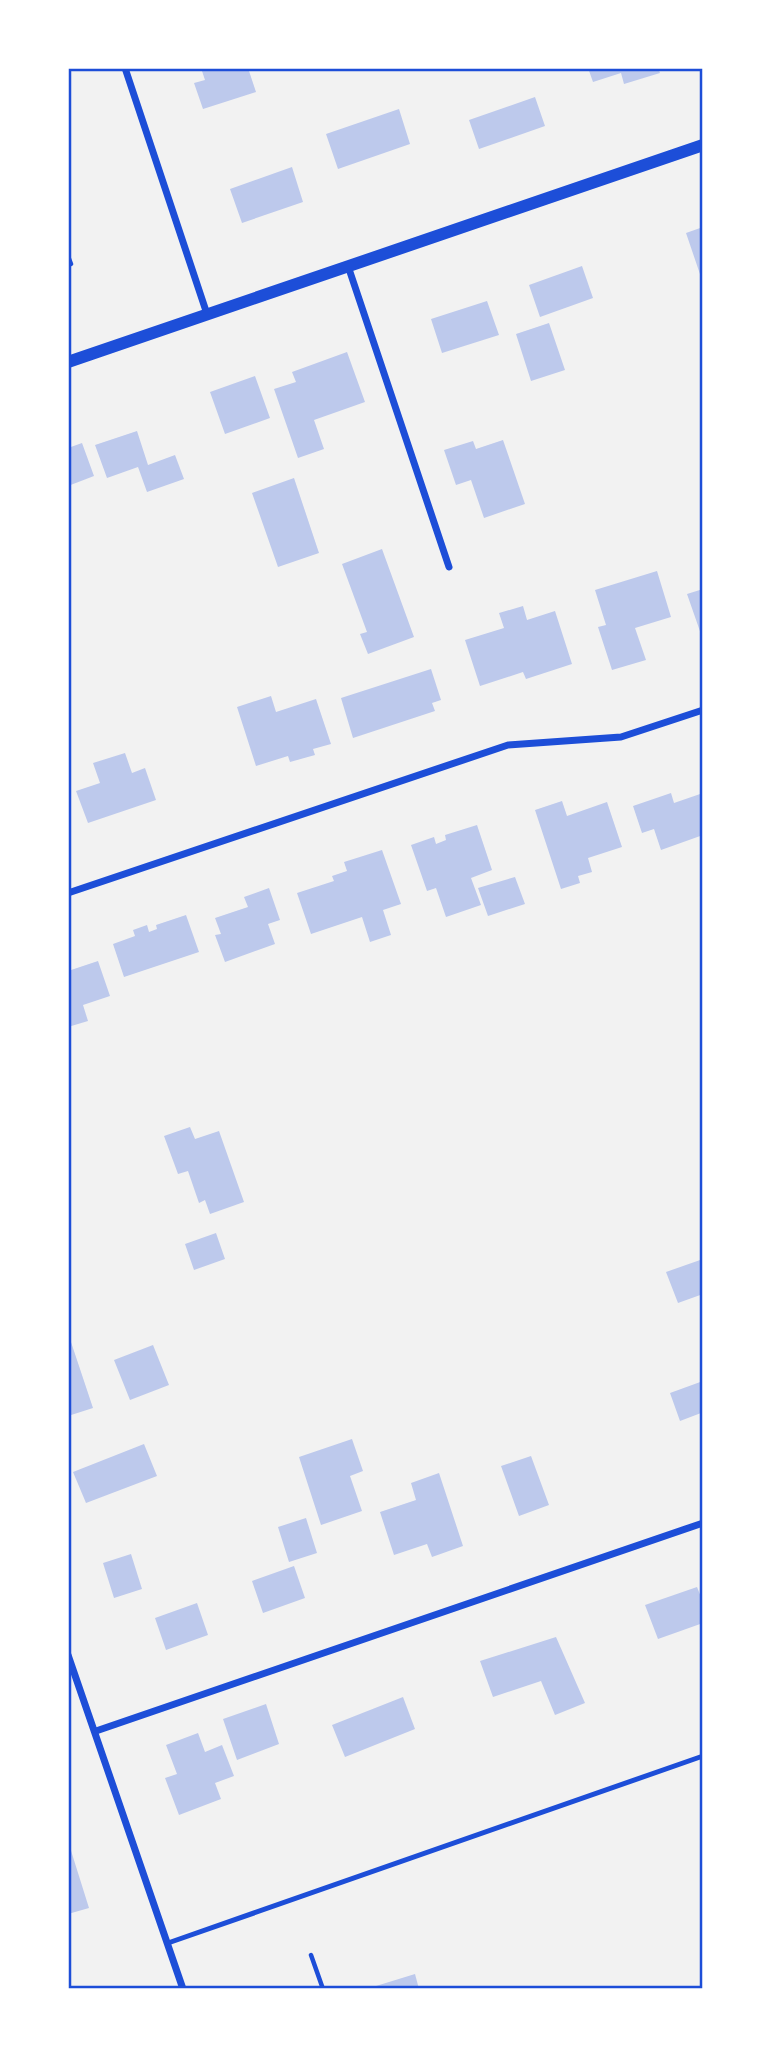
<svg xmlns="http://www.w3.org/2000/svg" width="771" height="2057" viewBox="0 0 771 2057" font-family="'Roboto Condensed',sans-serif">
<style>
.building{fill:#bdc9ec}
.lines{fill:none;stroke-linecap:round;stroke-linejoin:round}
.path{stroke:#1d4ed8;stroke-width:4.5}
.service{stroke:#1d4ed8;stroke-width:5}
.minor{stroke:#1d4ed8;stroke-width:7}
.tertiary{stroke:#1d4ed8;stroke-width:12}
.neatline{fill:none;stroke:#1d4ed8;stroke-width:2.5}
</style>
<rect width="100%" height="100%" fill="#f2f2f2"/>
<path class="building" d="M201,68H248L256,92L203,109L194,83L205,80Z
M588,68H658L660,73L624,84L621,73L593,82Z
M535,97L545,126L479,149L469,120Z
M399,109L410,144L338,169L326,134Z
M292,167L303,202L242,223L230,189Z
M703,227V280H702L686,233Z
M582,266L593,298L540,317L529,285Z
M487,301L499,335L442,353L431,319Z
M549,323L565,370L531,381L516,334Z
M347,352L365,402L314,420L324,449L298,458L274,389L296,382L292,372Z
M255,376L270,418L225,434L210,392Z
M137,431L148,465L175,455L184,479L147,492L138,467L107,478L95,445Z
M503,440L525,504L484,518L471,480L456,485L444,450L473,441L476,449Z
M82,443L94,476L68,486V448Z
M294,478L319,553L278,567L252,493Z
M382,549L414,637L368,654L360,634L367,632L342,564Z
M657,571L671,617L635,628L646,660L612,670L598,627L606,625L595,590Z
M703,589V637H702L687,594Z
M523,606L527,620L555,611L572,664L526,679L523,672L480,686L465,640L504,628L499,613Z
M431,669L441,700L432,703L435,711L353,738L341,698Z
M271,696L276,712L316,699L331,744L313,749L315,755L290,762L288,756L256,766L237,707Z
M125,753L132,773L145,768L156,800L88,823L76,791L100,783L93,763Z
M671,793L674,803L703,793V835L661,850L654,829L642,833L633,806Z
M562,801L567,816L607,802L622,847L588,858L592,872L578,876L580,883L561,889L535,810Z
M477,825L492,870L471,878L481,905L446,917L436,888L427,891L411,845L434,837L436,844L446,840L445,835Z
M382,850L401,904L383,910L391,935L370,942L362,917L311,934L297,893L334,881L332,876L347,871L344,862Z
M515,877L525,904L488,916L478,888Z
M269,888L280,920L268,924L275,944L225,962L215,935L221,934L215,918L248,907L244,897Z
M186,915L199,952L124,977L113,944L135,936L133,930L147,925L149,932L157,929L156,925Z
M98,961L110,996L83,1005L88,1021L68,1027V971Z
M190,1127L195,1139L219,1131L244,1202L210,1214L205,1200L199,1203L188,1171L178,1174L164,1136Z
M216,1233L225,1259L194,1270L185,1244Z
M703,1259V1294L678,1303L666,1272Z
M68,1333L93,1408L68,1416Z
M153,1345L169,1385L130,1400L114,1360Z
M703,1381V1418L701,1413L680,1421L670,1393Z
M352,1439L363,1471L350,1476L362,1511L321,1525L299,1457Z
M144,1444L157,1476L86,1503L73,1472Z
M531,1456L549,1505L519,1516L501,1466Z
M439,1473L463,1546L432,1557L427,1544L394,1555L380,1512L416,1500L411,1483Z
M306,1518L317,1553L289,1562L278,1527Z
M131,1554L142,1589L114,1598L103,1563Z
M294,1566L305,1598L263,1613L252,1581Z
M697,1587L703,1602V1623L658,1639L645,1605Z
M197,1603L208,1635L166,1650L155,1618Z
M556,1637L585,1703L555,1715L541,1681L493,1697L480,1661Z
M403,1697L415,1729L345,1757L332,1725Z
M266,1704L279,1744L237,1760L223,1719Z
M198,1733L205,1752L222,1745L234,1776L215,1783L221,1799L179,1815L165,1778L177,1774L166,1745Z
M68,1841L89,1908L68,1914Z
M415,1974L419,1989H377L376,1986Z"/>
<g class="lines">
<path class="path" d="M68,256L71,264
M311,1955L323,1989"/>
<path class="service" d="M168,1943L703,1756"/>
<path class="minor" d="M125,68L207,314
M348,266L449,567
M68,893L508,745L621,737L703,710
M68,1655L183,1989
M96,1731L703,1523"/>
<path class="tertiary" d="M68,362L703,145"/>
</g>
<rect width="771" height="2057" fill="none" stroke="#ffffff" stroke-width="140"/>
<rect x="70" y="70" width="631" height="1917" class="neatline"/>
</svg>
